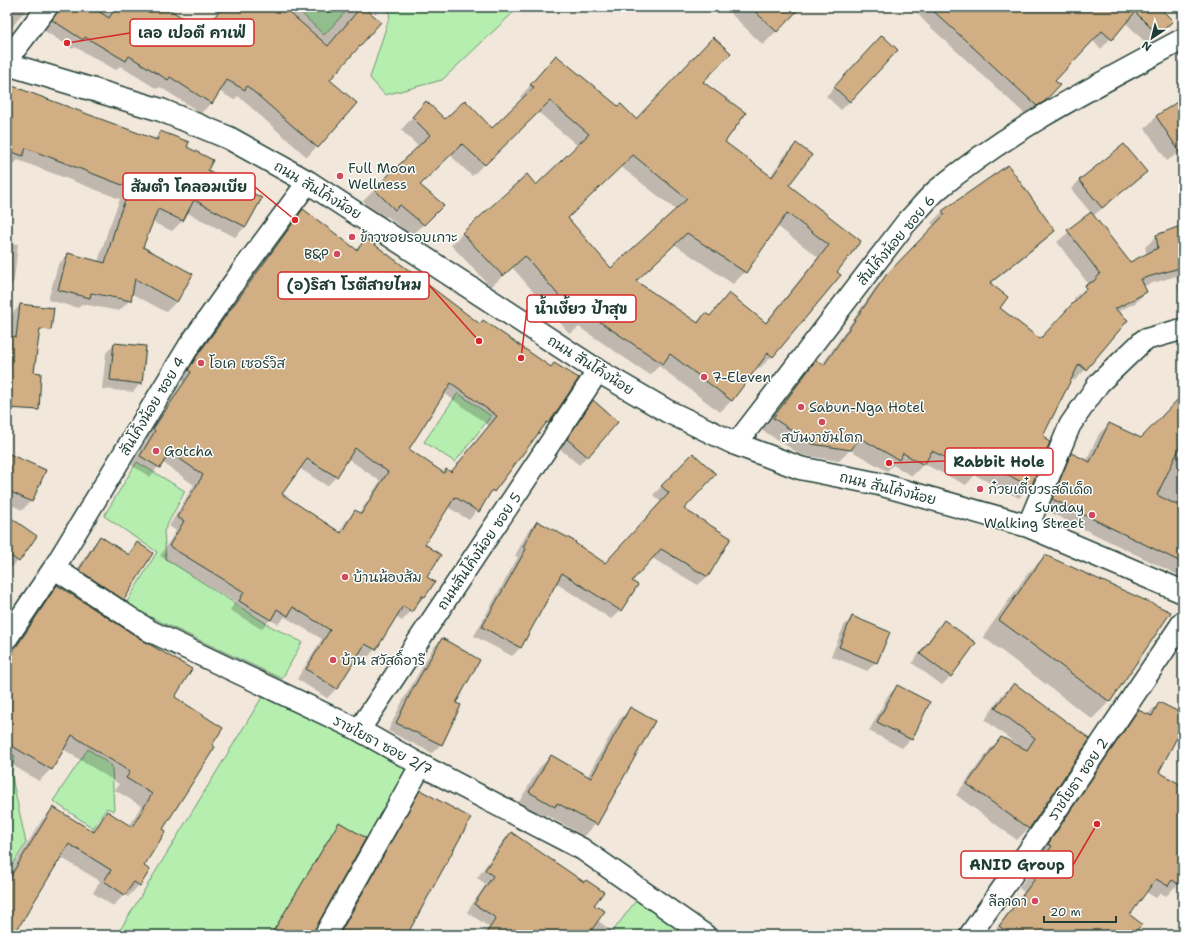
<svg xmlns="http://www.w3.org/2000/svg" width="1190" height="942" viewBox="0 0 1190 942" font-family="'Shantell Sans','Playpen Sans Thai',sans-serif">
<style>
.green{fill:#b6eeb0;stroke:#6a9672}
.shadow{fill:#0003;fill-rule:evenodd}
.building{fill:#d1ae84;stroke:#1f3d34;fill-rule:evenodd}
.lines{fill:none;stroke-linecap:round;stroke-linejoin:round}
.street-casing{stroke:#1f3d34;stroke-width:24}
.secondary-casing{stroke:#1f3d34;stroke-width:25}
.street{stroke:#fff;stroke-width:21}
.secondary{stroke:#fff;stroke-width:22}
.poi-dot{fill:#d1495b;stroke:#fff;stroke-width:1.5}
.labels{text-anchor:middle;stroke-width:3;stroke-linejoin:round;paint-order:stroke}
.poi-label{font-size:14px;fill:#1f3d34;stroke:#fff;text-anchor:start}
.street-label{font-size:14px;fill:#1f3d34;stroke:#fff}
.leader{fill:none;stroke:#d62828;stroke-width:1.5}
.callout-dot{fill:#d62828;stroke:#fff;stroke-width:1.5}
.callout{fill:#fff;stroke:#d62828;stroke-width:1.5}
.callout-label{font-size:15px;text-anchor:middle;font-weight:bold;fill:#1f3d34}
</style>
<rect width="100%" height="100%" fill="#f1e7da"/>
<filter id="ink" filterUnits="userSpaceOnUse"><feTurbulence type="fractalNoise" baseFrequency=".025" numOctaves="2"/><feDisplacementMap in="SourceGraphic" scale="8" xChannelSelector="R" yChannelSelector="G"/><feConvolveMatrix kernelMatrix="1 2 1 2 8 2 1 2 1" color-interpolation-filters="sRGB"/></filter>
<g filter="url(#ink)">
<path class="green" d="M295,7H350L324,35Z
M384,7H519L442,80L385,95L370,78L390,15Z
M458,393L491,416L455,462L424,442Z
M137,462L185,491L164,531L166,559L270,626L302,642L282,679L125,605L157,552L104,516Z
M264,694L407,768L370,840L312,935H117Z
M88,749L112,766L114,811L107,808L93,828L53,801Z
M7,751L15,756L11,773L26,843L7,874Z
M638,898L687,935H610Z"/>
<path class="shadow" d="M7,7H31L20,16L7,35Z
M44,7H163L202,31L223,7H282L286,10L289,7H362L329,80L356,104L307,157L238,96L234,100L219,91L211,103L201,113L160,87L157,89L120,66L116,70L75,47L73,49L43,30L49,19Z
M726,7H800L763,45L725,8Z
M912,7H1157L1171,21L1148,45L1125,22L1101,49L1092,40L1054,81L1044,101L1026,115L926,23Z
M874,45L850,101L841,110L826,96Z
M556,56L618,108L635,120L702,82L723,143L770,177L784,156L796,144L788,185L860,241L836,272L840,276L772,356L760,368L757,366L732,400L720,412L659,366L650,375L579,327L570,334L512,267L491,287L451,245L463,233L536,187L578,146L538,112L472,176L450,155L419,186L442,205L412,236L387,216L382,221L363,201L419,147L401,130L426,102L445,120L492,129L523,99L520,97ZM620,166L676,210L611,269L567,218ZM777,226L818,257L765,323L729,294L709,317L705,314L696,323L635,281L674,244L733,284L745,272Z
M7,86L153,140L161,132L185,148L207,170L260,198L245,227L235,237L186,212L182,221L172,231L152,222L142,247L191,275L176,302L166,312L131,293L130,300L119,311L82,304L78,308L48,300L58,265L68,254L98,262L108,230L120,199L18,160L12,166L7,164ZM86,292L123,298V300L86,293Z
M1183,99V150L1167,161L1145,128L1156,117Z
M1008,166L1054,231L1043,242L990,284L999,308L1040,339L1076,301L1074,298L1089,285L1057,242L1091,213L1071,189L1080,180L1146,172L1093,216L1130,263L1147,255L1145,247L1157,236L1183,226V306H1181L1176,276L1143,286L1146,292L1135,303L1117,312L1127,320L1085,370L1074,381L1071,378L1042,436L1030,486L1019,498L975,475L966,485L924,464L912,476L893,465L887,471L850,450L839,461L801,455L762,430L805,373L816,361L822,365L875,288L935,226L931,223L942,212Z
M303,210L356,250L366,240L548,422L469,520L448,507L423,544L426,577L424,597L402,621L396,617L375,649L366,659L358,654L336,689L327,698L297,679L322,639L285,617L278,624L270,620L261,629L230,610L235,602L160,556L176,531L169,526L194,485L162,462L150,477L131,465L147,440L144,439L183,382L180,380L190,363L294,220ZM444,393L489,426L450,473L446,470L443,474L407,449ZM347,458L380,481L359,514L355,512L346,521L339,533L281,495L299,468L327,486L336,477Z
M7,243L18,244L14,281L7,288Z
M20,305L48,309L7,376V337H9L12,314Z
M114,344L141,383L133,392L102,389L106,353Z
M1183,396V576L1182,577L1043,509L1062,464L1072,454L1086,461L1099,434L1109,424L1141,439Z
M593,402L587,456L579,465L559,448L584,410Z
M7,454L31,501L22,510L7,503Z
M684,463L682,509L730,538L707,577L698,585L652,558L631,581L637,585L620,611L611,619L556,583L521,647L512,656L474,636L518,557L515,556L528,531L537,522L605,564L661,502L653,495Z
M7,522L18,561L9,570L7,568Z
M100,537L127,554L137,544L123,599L114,608L71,579L92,546Z
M1045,556L1169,613L1109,702L1092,719L983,637L1028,573Z
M57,586L174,698L161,829L143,866L139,885L128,897L124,895L113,906L93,893L100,881L60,857L13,935H7V876L42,820L53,808L91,831L108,812L129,826L141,806L115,790L119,784L63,749L51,769L39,781L7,762V655L46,597Z
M852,617L876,662L867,671L831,656L844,626Z
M945,621L951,676L942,685L912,663L936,630Z
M442,639L455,703L441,744L432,753L388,731L403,700L433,648Z
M1014,684L1088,739L1028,829L1017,840L956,795L990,749L1001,738L1019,746L985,720L1002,695Z
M897,687L911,739L902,748L869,731L888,695Z
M1159,703L1183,716V724L1157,772L1183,787V875L1178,884L1166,896L1161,893L1156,898L1146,892L1128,915L1132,935H991L1024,892L1019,888L1041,858L1037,856L1127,723L1139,711L1147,715Z
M630,709L653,721L596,824L584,836L546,815L542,819L518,804L539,768L551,756L587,777L619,720Z
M421,792L406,935H332L404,809Z
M339,823L304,935H270L335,828Z
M511,833L592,905L597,920L617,935H483L489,927L467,912L486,884L477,878L503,841Z
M157,932L162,935H154Z"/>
<path class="building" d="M59,7H92L109,18L116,7H165L203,30L223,7H283L328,46L361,7H364L381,22L330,80L357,103L318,148L247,86L245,90L227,80L212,104L170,77L168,80L129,56L126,61L85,37L83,40L52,20Z
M750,7H801L777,32Z
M929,7H1159L1173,21L1158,35L1135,12L1112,40L1102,31L1055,81L1060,85L1045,101L1037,106Z
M882,35L898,50L850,102L834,87Z
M713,37L731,53L703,82L746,113L725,142L772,177L796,143L812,155L789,185L861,241L837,272L841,275L773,357L768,353L732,401L670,354L663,364L591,316L582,323L525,256L503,276L462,233L527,174L536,185L589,134L550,101L485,165L462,144L420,185L444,205L424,225L400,205L395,210L374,189L430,135L412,117L426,101L445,119L465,100L492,128L534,87L530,85L556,55L618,106L621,104L636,119ZM633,155L687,199L611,268L568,218ZM787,213L829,245L766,323L729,293L710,316L705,313L698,323L636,281L687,233L746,273Z
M7,84L157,140L160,131L189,142L187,147L213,160L208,170L262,198L246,227L194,200L183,221L158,209L143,247L193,274L177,302L135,279L131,301L91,293L90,298L58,290L68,253L105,263L118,218L130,188L26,148L23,156L7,150Z
M1183,98V157L1156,116Z
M1124,144L1147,172L1102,208L1079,180Z
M1008,165L1055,231L990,283L1008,297L1000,308L1040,339L1086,289L1085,285L1094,281L1100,274L1067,230L1091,212L1130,262L1158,248L1156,235L1183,225V267L1141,279L1147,292L1115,309L1128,320L1086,370L1079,364L1043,436L1046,437L1045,439L1050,442L1031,487L983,462L978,474L932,451L924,465L903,453L899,460L860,438L851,450L812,444L773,418L816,360L824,365L886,275L945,214L942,211Z
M303,209L357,250L366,238L480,324L483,320L551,367L554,363L579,378L549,423L547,422L494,492L492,490L479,512L455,497L425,544L441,555L427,577L435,582L425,597L422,596L412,612L403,606L376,650L365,644L337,689L306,669L330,630L293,607L288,616L277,609L271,620L239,601L244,592L169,546L184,521L177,517L203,475L170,452L160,468L140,456L155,431L153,429L191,372L188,370L199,353ZM451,383L497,416L451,472L446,469L444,473L409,449ZM355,448L388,472L361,514L355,510L341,533L282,494L307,459L337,477Z
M20,304L54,308L51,330L40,329L34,372L41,373L39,410L7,408L10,358H7V336L16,337Z
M114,343L146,346L142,384L110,380Z
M1183,394V441L1157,495L1183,508V563L1052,499L1071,453L1090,462L1109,423L1141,438Z
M593,400L618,422L588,457L567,439Z
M7,453L46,470L32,502L7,490Z
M693,453L716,474L684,509L731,538L708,577L661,549L632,581L638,585L621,611L562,573L521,648L482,627L526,549L523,547L537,521L576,542L575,543L605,563L669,493L661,486Z
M7,515L37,536L19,562L7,553Z
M100,536L129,555L137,542L153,553L124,600L79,570Z
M1045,555L1171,612L1110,702L999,620Z
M57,585L144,641L192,669L175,697L223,728L212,745L215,747L163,829L166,831L144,866L150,870L140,886L134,882L125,895L104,881L111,870L69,844L14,935H7V882L53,807L94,832L107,811L132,827L152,794L126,778L130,772L72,735L52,770L7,743V661Z
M852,616L890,632L877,663L839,647Z
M944,620L976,643L951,677L920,654Z
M442,638L480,660L456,703L461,705L442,745L396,723L412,690Z
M1014,683L1090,739L1029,829L967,784L1001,737L1027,750L1035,738L995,708Z
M897,685L930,702L912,740L877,722Z
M1159,702L1183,714V726L1159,772L1183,786V887L1172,880L1168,886L1156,879L1130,915L1142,924L1133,935H1011L999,926L1035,879L1030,876L1052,846L1048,844L1138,710L1152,716Z
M630,707L655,721L597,825L557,803L555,807L529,792L551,755L591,778Z
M420,790L471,818L407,935H339Z
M339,822L366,838L315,929L313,935H271Z
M511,832L584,882L586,880L604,892L594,905L605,911L588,935H485L496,918L474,904L493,876L485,870Z"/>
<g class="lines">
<defs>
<path id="street" d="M7,60L47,7
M736,444L906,223C916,213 926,200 937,190C1011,128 1098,85 1183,39
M1028,526L1070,425L1099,383L1144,340L1183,329
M54,568L150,631L359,730L421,765L582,849L705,935
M7,638L54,568L189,346L242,271L308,182
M359,730L598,371
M325,935L421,765
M970,935L1033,845L1183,622"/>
<path id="secondary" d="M7,64L161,110L229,138L308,182L598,371L667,411L736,444L800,468L879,484L1028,526L1183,592"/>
</defs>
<use href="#street" class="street-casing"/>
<use href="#secondary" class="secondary-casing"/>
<use href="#street" class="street"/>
<use href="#secondary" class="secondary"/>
</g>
</g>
<g class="poi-dot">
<circle cx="340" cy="176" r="4"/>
<circle cx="352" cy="237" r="4"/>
<circle cx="337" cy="254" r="4"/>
<circle cx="201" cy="363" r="4"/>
<circle cx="704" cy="377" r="4"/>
<circle cx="801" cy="407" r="4"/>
<circle cx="822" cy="422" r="4"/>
<circle cx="156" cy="451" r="4"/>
<circle cx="980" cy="489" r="4"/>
<circle cx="1092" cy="515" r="4"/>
<circle cx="345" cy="577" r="4"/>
<circle cx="333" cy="660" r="4"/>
<circle cx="1035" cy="901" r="4"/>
</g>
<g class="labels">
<g class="poi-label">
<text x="348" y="173">Full Moon<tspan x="348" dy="16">Wellness</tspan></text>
<text x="360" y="242">ข้าวซอยรอบเกาะ</text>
<text x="329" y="259" text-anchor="end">B&amp;P</text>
<text x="209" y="368">โอเค เซอร์วิส</text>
<text x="712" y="382">7-Eleven</text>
<text x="809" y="412">Sabun-Nga Hotel</text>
<text x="822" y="442" text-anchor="middle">สบันงาขันโตก</text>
<text x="164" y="456">Gotcha</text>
<text x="988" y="494">ก๋วยเตี๋ยวรสดีเด็ด</text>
<text x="1084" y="512" text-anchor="end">Sunday<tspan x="1084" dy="16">Walking Street</tspan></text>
<text x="353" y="582">บ้านน้องส้ม</text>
<text x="341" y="665">บ้าน สวัสดิ์อารี</text>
<text x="1027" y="906" text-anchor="end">ลีลาดา</text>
</g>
<g class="street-label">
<text transform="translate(318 190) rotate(31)" y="5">ถนน สันโค้งน้อย</text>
<text transform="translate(896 240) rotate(-50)" y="5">สันโค้งน้อย ซอย 6</text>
<text transform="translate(591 365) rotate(32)" y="5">ถนน สันโค้งน้อย</text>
<text transform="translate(152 406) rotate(-59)" y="5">สันโค้งน้อย ซอย 4</text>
<text transform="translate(888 488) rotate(14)" y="5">ถนน สันโค้งน้อย</text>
<text transform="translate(479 551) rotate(-56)" y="5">ถนนสันโค้งน้อย ซอย 5</text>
<text transform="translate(383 745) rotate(28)" y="5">ราชโยธา ซอย 2/7</text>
<text transform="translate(1078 779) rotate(-56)" y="5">ราชโยธา ซอย 2</text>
</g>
</g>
<path class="leader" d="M67 43L130 33M295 220L255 187M479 341L429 285M521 358L527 309M889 463L945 461M1097 824L1073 865"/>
<g class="callout-dot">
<circle cx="67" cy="43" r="4"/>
<circle cx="295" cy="220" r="4"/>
<circle cx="479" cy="341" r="4"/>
<circle cx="521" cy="358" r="4"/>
<circle cx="889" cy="463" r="4"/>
<circle cx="1097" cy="824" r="4"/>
</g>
<g class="callout">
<rect x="130" y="19" width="124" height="27" rx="4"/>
<rect x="123" y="173" width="132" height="27" rx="4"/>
<rect x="278" y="272" width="151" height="27" rx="4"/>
<rect x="527" y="295" width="109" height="27" rx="4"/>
<rect x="945" y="448" width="108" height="27" rx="4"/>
<rect x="961" y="851" width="112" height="27" rx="4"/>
</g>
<g class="callout-label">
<text x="192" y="38">เลอ เปอตี คาเฟ่</text>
<text x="189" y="192">ส้มตำ โคลอมเบีย</text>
<text x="354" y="290">(อ)ริสา โรตีสายไหม</text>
<text x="581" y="314">น้ำเงี้ยว ป้าสุข</text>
<text x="999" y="467">Rabbit Hole</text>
<text x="1017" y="870">ANID Group</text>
</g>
<rect width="1190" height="942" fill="none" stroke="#fff" stroke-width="24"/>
<rect x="12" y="12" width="1166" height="918" fill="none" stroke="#1f3d34" stroke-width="1.5" filter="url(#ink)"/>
<g transform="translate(1152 38) rotate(215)" stroke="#ffffff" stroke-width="3" paint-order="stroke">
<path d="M0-3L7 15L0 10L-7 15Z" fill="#1f3d34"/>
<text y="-6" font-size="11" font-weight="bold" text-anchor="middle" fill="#1f3d34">N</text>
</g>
<path d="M1044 916v6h72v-6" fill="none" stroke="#1f3d34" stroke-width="2"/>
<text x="1050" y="916" font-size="12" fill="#1f3d34" stroke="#ffffff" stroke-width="3" paint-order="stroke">20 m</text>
</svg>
